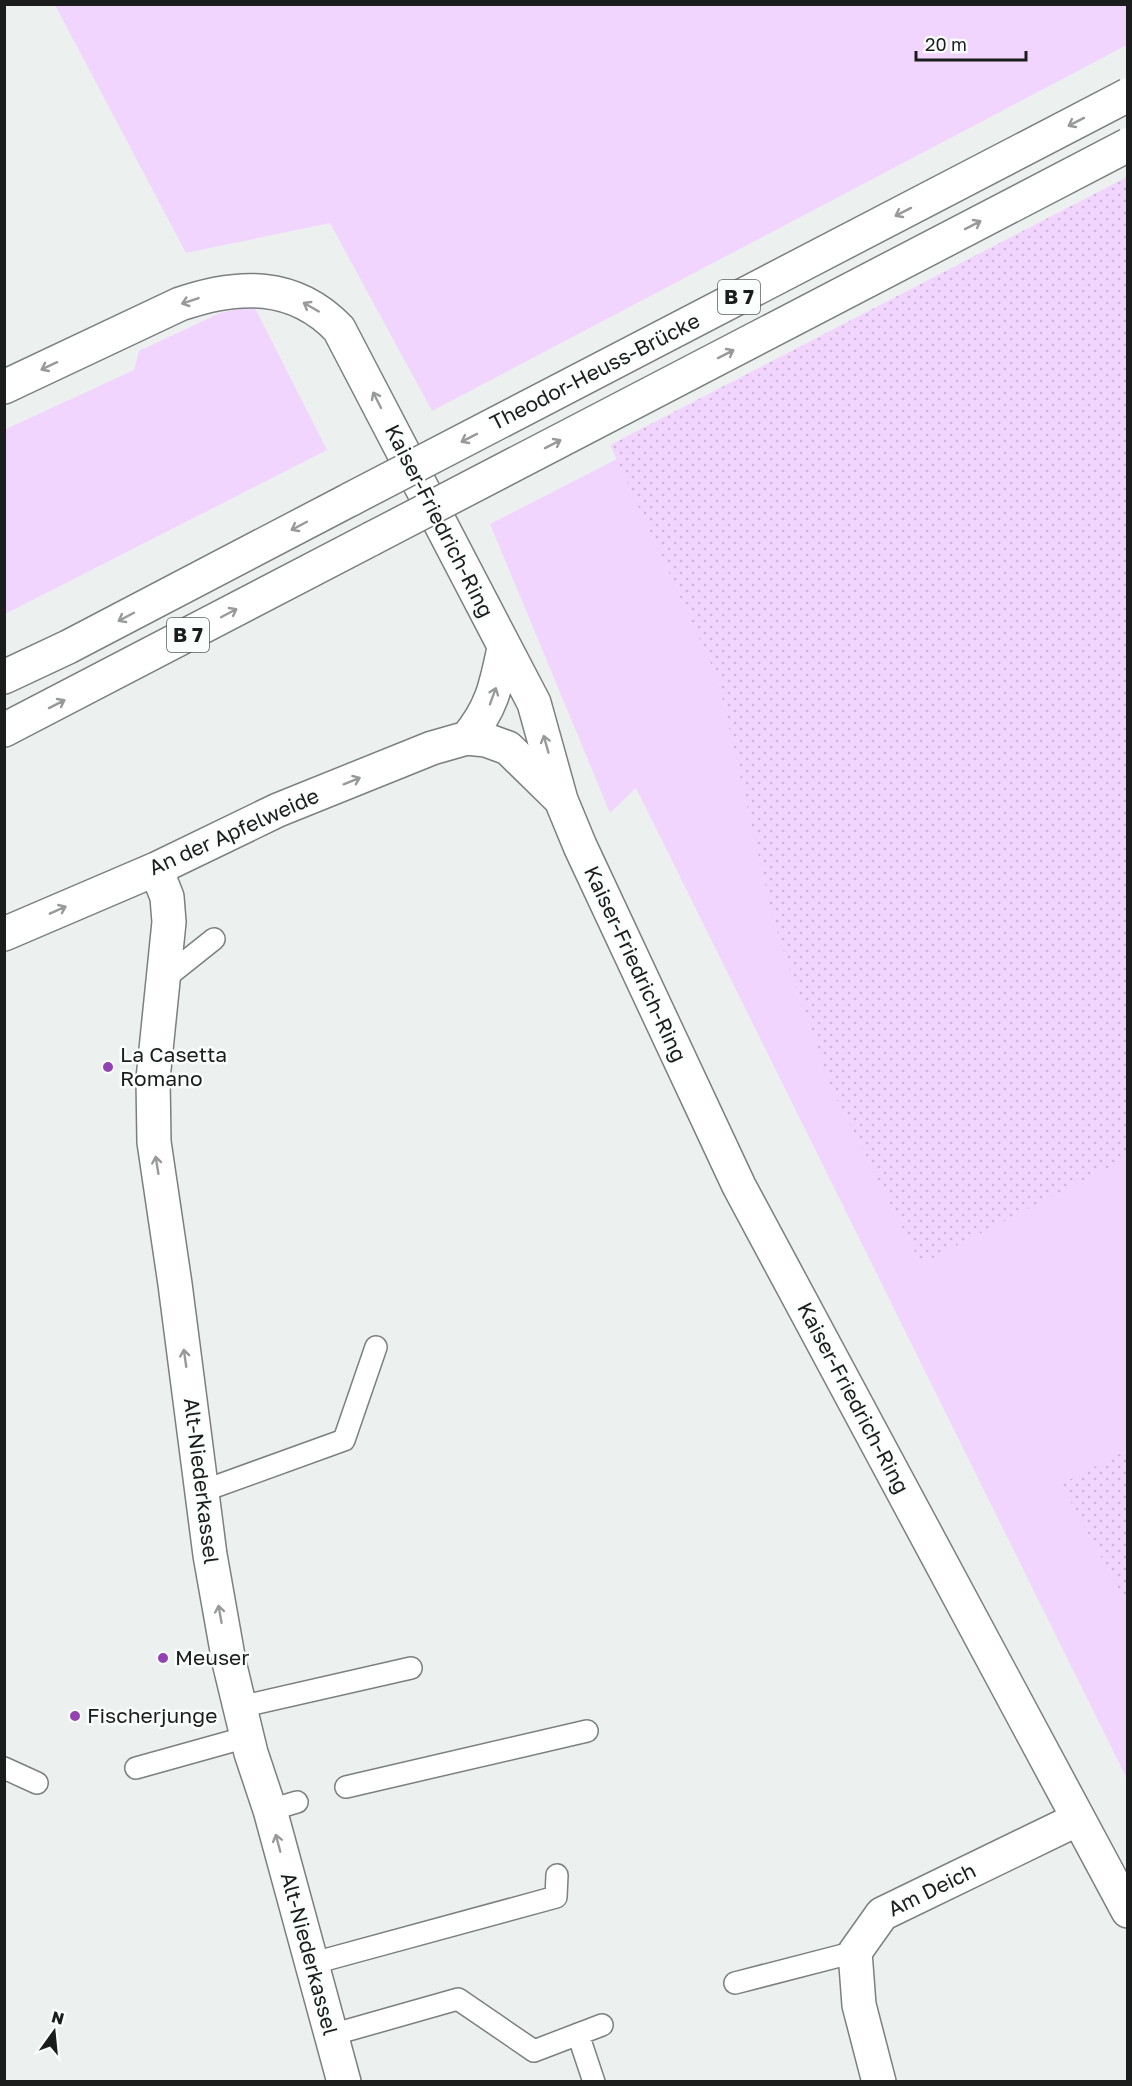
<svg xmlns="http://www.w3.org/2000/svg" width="1132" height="2086" viewBox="0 0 1132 2086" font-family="'Golos Text',sans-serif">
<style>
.grass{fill:#f2d5fe}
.garden{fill:url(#garden-dots)}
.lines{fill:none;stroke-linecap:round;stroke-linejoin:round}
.service-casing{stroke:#7b7f7f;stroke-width:24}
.minor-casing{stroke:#7b7f7f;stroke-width:36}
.trunk-casing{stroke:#7b7f7f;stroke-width:36}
.service{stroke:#fff;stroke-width:21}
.minor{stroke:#fff;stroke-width:33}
.trunk{stroke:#fff;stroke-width:33}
.primary-bridge-casing{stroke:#7b7f7f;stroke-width:36;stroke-linecap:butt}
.primary-bridge{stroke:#fff;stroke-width:33}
.oneway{stroke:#989999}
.poi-dot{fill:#9342b1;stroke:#fafefd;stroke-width:2}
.labels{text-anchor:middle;stroke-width:5;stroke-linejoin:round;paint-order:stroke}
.shield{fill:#fafefd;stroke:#5e6060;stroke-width:1.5}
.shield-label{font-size:20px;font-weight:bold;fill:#1b1c1c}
.street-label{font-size:21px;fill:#1b1c1c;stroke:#fafefd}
.poi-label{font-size:21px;fill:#1b1c1c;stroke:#fafefd;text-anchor:start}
</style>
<defs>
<pattern id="garden-dots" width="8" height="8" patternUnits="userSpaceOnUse" patternTransform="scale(1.5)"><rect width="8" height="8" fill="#f2d5fe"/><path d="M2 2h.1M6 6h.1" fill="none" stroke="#cfb6d9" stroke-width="1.8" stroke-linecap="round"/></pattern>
</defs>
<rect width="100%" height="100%" fill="#ecf1f0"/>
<path class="grass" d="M1127,4V45L432,411L330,223L186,253L55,5Z
M1127,198V1779L636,788L610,813L490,524Z
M254,306L327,450L5,614L4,430L134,370L139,351L220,313Z"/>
<path class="garden" d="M1127,177V1158L921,1264L832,1090L774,923L718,679L610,445Z
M1127,1450V1604L1061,1484Z"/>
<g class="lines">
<defs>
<path id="service" d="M165,978L214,939
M203,1491L344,1440L376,1347
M240,1707L411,1668
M4,1768L37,1783
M136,1768L247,1737
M346,1787L587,1731
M270,1810L297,1802
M310,1964L556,1897L557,1875
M735,1983L855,1952
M578,2034L594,2082
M331,2035L458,1999L534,2051L602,2025"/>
<path id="minor" d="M4,387L180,304C238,284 294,282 339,329L534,703L561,800L580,846L739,1186L1128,1911
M467,738C492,708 496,686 504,648
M156,869L167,897L169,922L153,1079L154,1142L175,1284L210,1555L229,1662L251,1753L270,1810L344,2082
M4,934L156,869L278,810L432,748L467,738L486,740L508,748L560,799
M879,2082L859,2005L855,1952L882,1914L1078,1819"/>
<path id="trunk" d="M4,677L68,647L351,499
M4,730L371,539"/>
</defs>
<use href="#service" class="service-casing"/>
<use href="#minor" class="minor-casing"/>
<use href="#trunk" class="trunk-casing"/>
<use href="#service" class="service"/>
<use href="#minor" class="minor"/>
<use href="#trunk" class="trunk"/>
<defs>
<path id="primary-bridge" d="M351,499L1128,95
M371,539L1128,145"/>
</defs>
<use href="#primary-bridge" class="primary-bridge-casing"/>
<use href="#primary-bridge" class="primary-bridge"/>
</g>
<defs><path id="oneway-shaft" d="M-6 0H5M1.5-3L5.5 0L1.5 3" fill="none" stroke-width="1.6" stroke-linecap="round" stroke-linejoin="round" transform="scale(1.5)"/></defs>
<g class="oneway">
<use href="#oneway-shaft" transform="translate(1076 122) rotate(153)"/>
<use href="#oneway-shaft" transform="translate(903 212) rotate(153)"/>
<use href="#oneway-shaft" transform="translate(973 225) rotate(-27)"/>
<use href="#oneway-shaft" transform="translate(190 301) rotate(161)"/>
<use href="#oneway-shaft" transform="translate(311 307) rotate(-150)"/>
<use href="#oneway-shaft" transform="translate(726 354) rotate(-27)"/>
<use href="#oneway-shaft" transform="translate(49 366) rotate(155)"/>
<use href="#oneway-shaft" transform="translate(377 400) rotate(-117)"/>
<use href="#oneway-shaft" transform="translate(469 438) rotate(153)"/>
<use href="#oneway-shaft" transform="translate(553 444) rotate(-27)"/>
<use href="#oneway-shaft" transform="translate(299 526) rotate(152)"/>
<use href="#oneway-shaft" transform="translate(229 613) rotate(-28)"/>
<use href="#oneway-shaft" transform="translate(126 617) rotate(152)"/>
<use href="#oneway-shaft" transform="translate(493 696) rotate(-70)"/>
<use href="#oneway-shaft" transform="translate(57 704) rotate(-27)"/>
<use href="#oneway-shaft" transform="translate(546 744) rotate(-106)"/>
<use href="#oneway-shaft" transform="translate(352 781) rotate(-22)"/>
<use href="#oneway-shaft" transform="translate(58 910) rotate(-24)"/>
<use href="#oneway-shaft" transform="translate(157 1165) rotate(-99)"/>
<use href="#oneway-shaft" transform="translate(185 1358) rotate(-98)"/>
<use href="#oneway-shaft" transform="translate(220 1614) rotate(-100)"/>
<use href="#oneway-shaft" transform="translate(278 1843) rotate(-105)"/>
</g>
<g class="poi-dot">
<circle cx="108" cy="1067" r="6"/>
<circle cx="163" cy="1658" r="6"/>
<circle cx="75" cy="1716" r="6"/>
</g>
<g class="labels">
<g class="shield">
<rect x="718" y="280" width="42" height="34" rx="4.5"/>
<rect x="167" y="618" width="42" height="34" rx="4.5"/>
</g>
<g class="shield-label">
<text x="739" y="304">B 7</text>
<text x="188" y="642">B 7</text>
</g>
<g class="street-label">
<text transform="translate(595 372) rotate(-27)" y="7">Theodor-Heuss-Brücke</text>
<text transform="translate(439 521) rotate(63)" y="7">Kaiser-Friedrich-Ring</text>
<text transform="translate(234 832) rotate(-24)" y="7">An der Apfelweide</text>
<text transform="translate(635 964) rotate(65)" y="7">Kaiser-Friedrich-Ring</text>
<text transform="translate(853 1398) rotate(62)" y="7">Kaiser-Friedrich-Ring</text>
<text transform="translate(201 1481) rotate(83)" y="7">Alt-Niederkassel</text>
<text transform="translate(932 1890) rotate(-26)" y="7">Am Deich</text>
<text transform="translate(309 1954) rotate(75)" y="7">Alt-Niederkassel</text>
</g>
<g class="poi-label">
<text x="120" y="1062">La Casetta<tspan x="120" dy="24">Romano</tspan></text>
<text x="175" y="1665">Meuser</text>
<text x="87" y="1723">Fischerjunge</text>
</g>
</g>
<rect width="1132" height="2086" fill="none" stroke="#1b1c1c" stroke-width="12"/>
<g transform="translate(54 2032) rotate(15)" stroke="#fafefd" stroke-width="4.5" paint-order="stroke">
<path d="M0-4.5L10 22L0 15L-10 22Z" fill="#1b1c1c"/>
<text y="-9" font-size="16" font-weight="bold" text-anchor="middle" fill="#1b1c1c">N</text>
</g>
<path d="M916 51v9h110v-9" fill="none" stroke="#1b1c1c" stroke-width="3"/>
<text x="925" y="51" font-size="18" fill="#1b1c1c" stroke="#fafefd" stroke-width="4.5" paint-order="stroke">20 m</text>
</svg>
